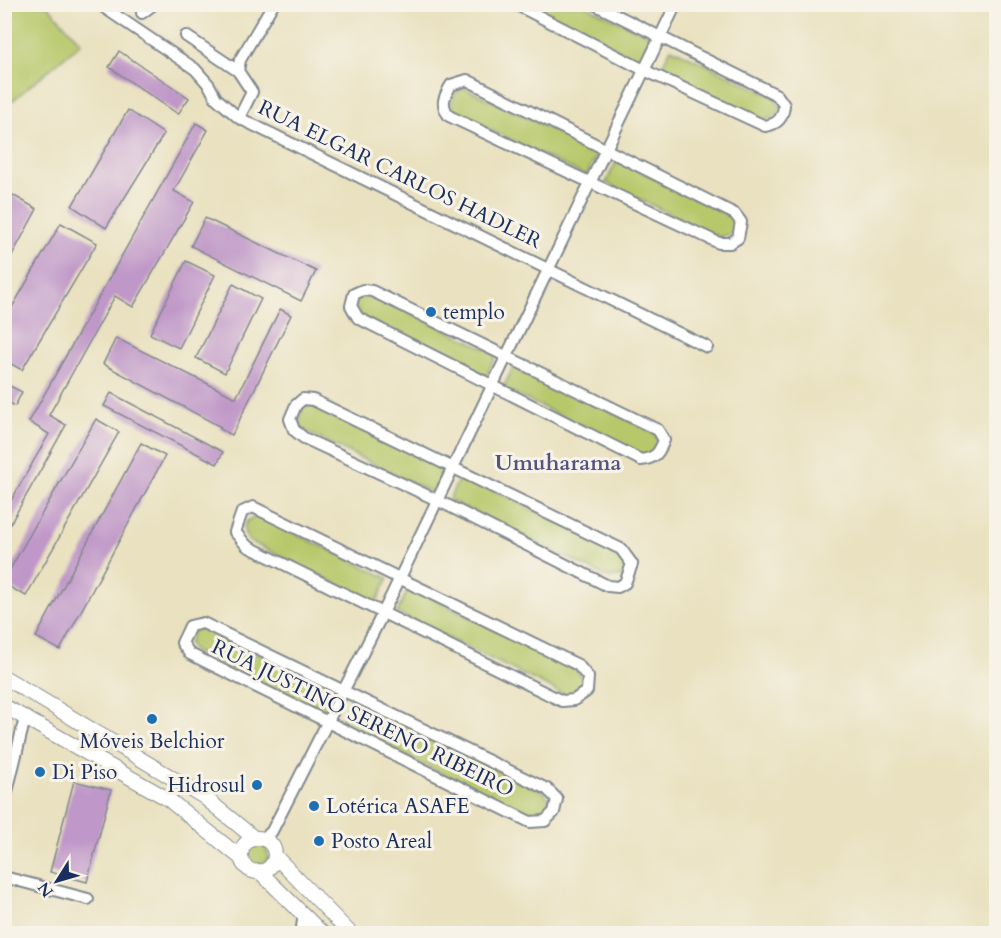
<svg xmlns="http://www.w3.org/2000/svg" width="1001" height="938" viewBox="0 0 1001 938" font-family="Cardo,serif">
<style>
.green{fill:#b7c86b;stroke:#697c64;stroke-width:1.5}
.building{fill:#bf97c8}
.lines{fill:none;stroke-linecap:round;stroke-linejoin:round}
.minor-casing{stroke:#82888e;stroke-width:14}
.major-casing{stroke:#82888e;stroke-width:16}
.minor{stroke:#fff;stroke-width:10}
.major{stroke:#fff;stroke-width:14}
.poi-dot{fill:#1f6fb2;stroke:#f7f3e8;stroke-width:2}
.labels{text-anchor:middle;stroke-width:6;stroke-linejoin:round;paint-order:stroke}
.street-label{font-size:21px;fill:#1b2f5e;stroke:#f7f3e8}
.poi-label{font-size:21px;fill:#1b2f5e;stroke:#f7f3e8;text-anchor:start}
.neighbourhood-label{font-size:22px;font-weight:bold;fill:#545383;stroke:#f7f3e8}
</style>
<rect width="100%" height="100%" fill="#f7f3e8"/>
<filter id="ink" filterUnits="userSpaceOnUse"><feTurbulence type="fractalNoise" baseFrequency=".0167" numOctaves="2"/><feDisplacementMap in="SourceGraphic" scale="12" xChannelSelector="R" yChannelSelector="G"/><feConvolveMatrix kernelMatrix="1 2 1 2 8 2 1 2 1" color-interpolation-filters="sRGB"/></filter>
<filter id="wash" filterUnits="userSpaceOnUse"><feTurbulence type="fractalNoise" baseFrequency=".008" numOctaves="4" result="noise"/><feDisplacementMap in="SourceGraphic" scale="24" xChannelSelector="R" yChannelSelector="G"/><feGaussianBlur stdDeviation="1.35" result="paint"/><feColorMatrix in="noise" values="0 0 0 0 0 0 0 0 0 0 0 0 0 0 0 0 0 1.4 0 .05"/><feComposite in="paint" operator="in"/></filter>
<g filter="url(#wash)">
<rect width="100%" height="100%" fill="#e9e1bf"/>
<path class="green" d="M5,4L47,5L81,43L5,107Z
M521,5H584L653,37L642,61Z
M671,48L774,97L780,106L778,114L765,121L660,70Z
M465,88L598,152L586,176L455,113L451,104L456,92Z
M617,160L731,216L737,225L734,233L718,237L606,183Z
M363,294L373,295L497,354L486,376L361,316L355,306L357,297Z
M515,364L655,433L659,442L649,456L639,454L503,388Z
M315,404L448,468L435,494L307,432C297,425 299,418 302,407Z
M461,474L619,552L627,565L624,576L609,578L449,500Z
M259,516L388,578L376,603L249,541C240,528 243,519 259,516Z
M409,587L575,669L584,679L581,689L569,695L563,694L397,613Z
M204,628L333,691L322,714L193,651L189,643L194,629Z
M351,699L544,792L551,802L552,811L543,816H531L339,724Z
M248 855a10 10 0 1 1 20 0a10 10 0 1 1-20 0Z"/>
<g id="blocks">
<path class="building" d="M119,51L189,98L178,114L109,67Z
M128,110L164,134L106,228L72,206Z
M196,123L208,130L174,191L194,202L133,307L115,296L49,415L66,425L4,535V513L49,434L29,422Z
M4,190L37,209L4,270Z
M205,218L316,271L301,301L191,246Z
M61,223L97,243L22,370L4,360V321Z
M186,261L215,275L179,348L150,334Z
M233,284L261,299L225,373L196,358Z
M280,309L291,315L232,435L220,429L221,427L103,364L116,338L236,398Z
M4,383L22,392L15,406L4,400Z
M111,393L223,452L217,464L104,406Z
M96,419L119,432L26,596L4,584V580Z
M141,443L165,456L60,650L36,637Z
M74,781L111,790L87,882L50,872Z"/>
</g>
</g>
<g filter="url(#ink)">
<use href="#blocks" fill-opacity="0" stroke="#82888e" stroke-width="1.5"/>
<g class="lines">
<defs>
<path id="minor" d="M99,4L195,69L209,85L216,98L239,118L707,347
M515,4L644,70L765,126C778,124 783,118 784,105L777,95L594,4
M142,13L154,4
M186,36L238,71
M467,80L735,214L741,222L738,238L730,243H719L449,116C440,103 444,98 451,85Z
M239,118L252,92L238,71L240,60L273,4
M363,290L372,291L658,430L664,440C659,453 656,458 641,460L358,318L351,306L354,294Z
M303,399L313,400L621,549L632,564L625,583L618,587L608,586L437,500L304,438L294,430L290,419L296,405Z
M253,507L578,665L588,677L587,691L574,700L562,701L247,546L235,532L242,512Z
M203,623L547,789L557,799L554,812L545,821L530,822L190,654L182,643L190,626Z
M4,804L25,718
M264,839L272,831L383,613L676,4
M4,877L88,899
M301,934L304,914"/>
<path id="major" d="M4,677L204,797L254,838
M4,706L168,799L241,858
M241 855a17 17 0 1 1 34 0a17 17 0 1 1-34 0Z
M275,856L351,934
M259,871L323,934"/>
</defs>
<use href="#minor" class="minor-casing"/>
<use href="#major" class="major-casing"/>
<use href="#minor" class="minor"/>
<use href="#major" class="major"/>
</g>
</g>
<g class="poi-dot">
<circle cx="431" cy="312" r="6"/>
<circle cx="152" cy="719" r="6"/>
<circle cx="40" cy="772" r="6"/>
<circle cx="257" cy="785" r="6"/>
<circle cx="314" cy="806" r="6"/>
<circle cx="319" cy="841" r="6"/>
</g>
<g class="labels">
<g class="street-label">
<text transform="translate(400 174) rotate(26)" y="7">RUA ELGAR CARLOS HADLER</text>
<text transform="translate(363 718) rotate(26)" y="7">RUA JUSTINO SERENO RIBEIRO</text>
</g>
<g class="poi-label">
<text x="443" y="319">templo</text>
<text x="152" y="748" text-anchor="middle">Móveis Belchior</text>
<text x="52" y="779">Di Piso</text>
<text x="245" y="792" text-anchor="end">Hidrosul</text>
<text x="326" y="813">Lotérica ASAFE</text>
<text x="331" y="848">Posto Areal</text>
</g>
<g class="neighbourhood-label">
<text x="558" y="470">Umuharama</text>
</g>
</g>
<rect width="1001" height="938" fill="none" stroke="#f7f3e8" stroke-width="24"/>
<g transform="translate(57 881) rotate(233)" stroke="#f7f3e8" stroke-width="4.5" paint-order="stroke">
<path d="M0-4.5L10 22L0 15L-10 22Z" fill="#1b2f5e"/>
<text y="-9" font-size="16" font-weight="bold" text-anchor="middle" fill="#1b2f5e">N</text>
</g>
</svg>
